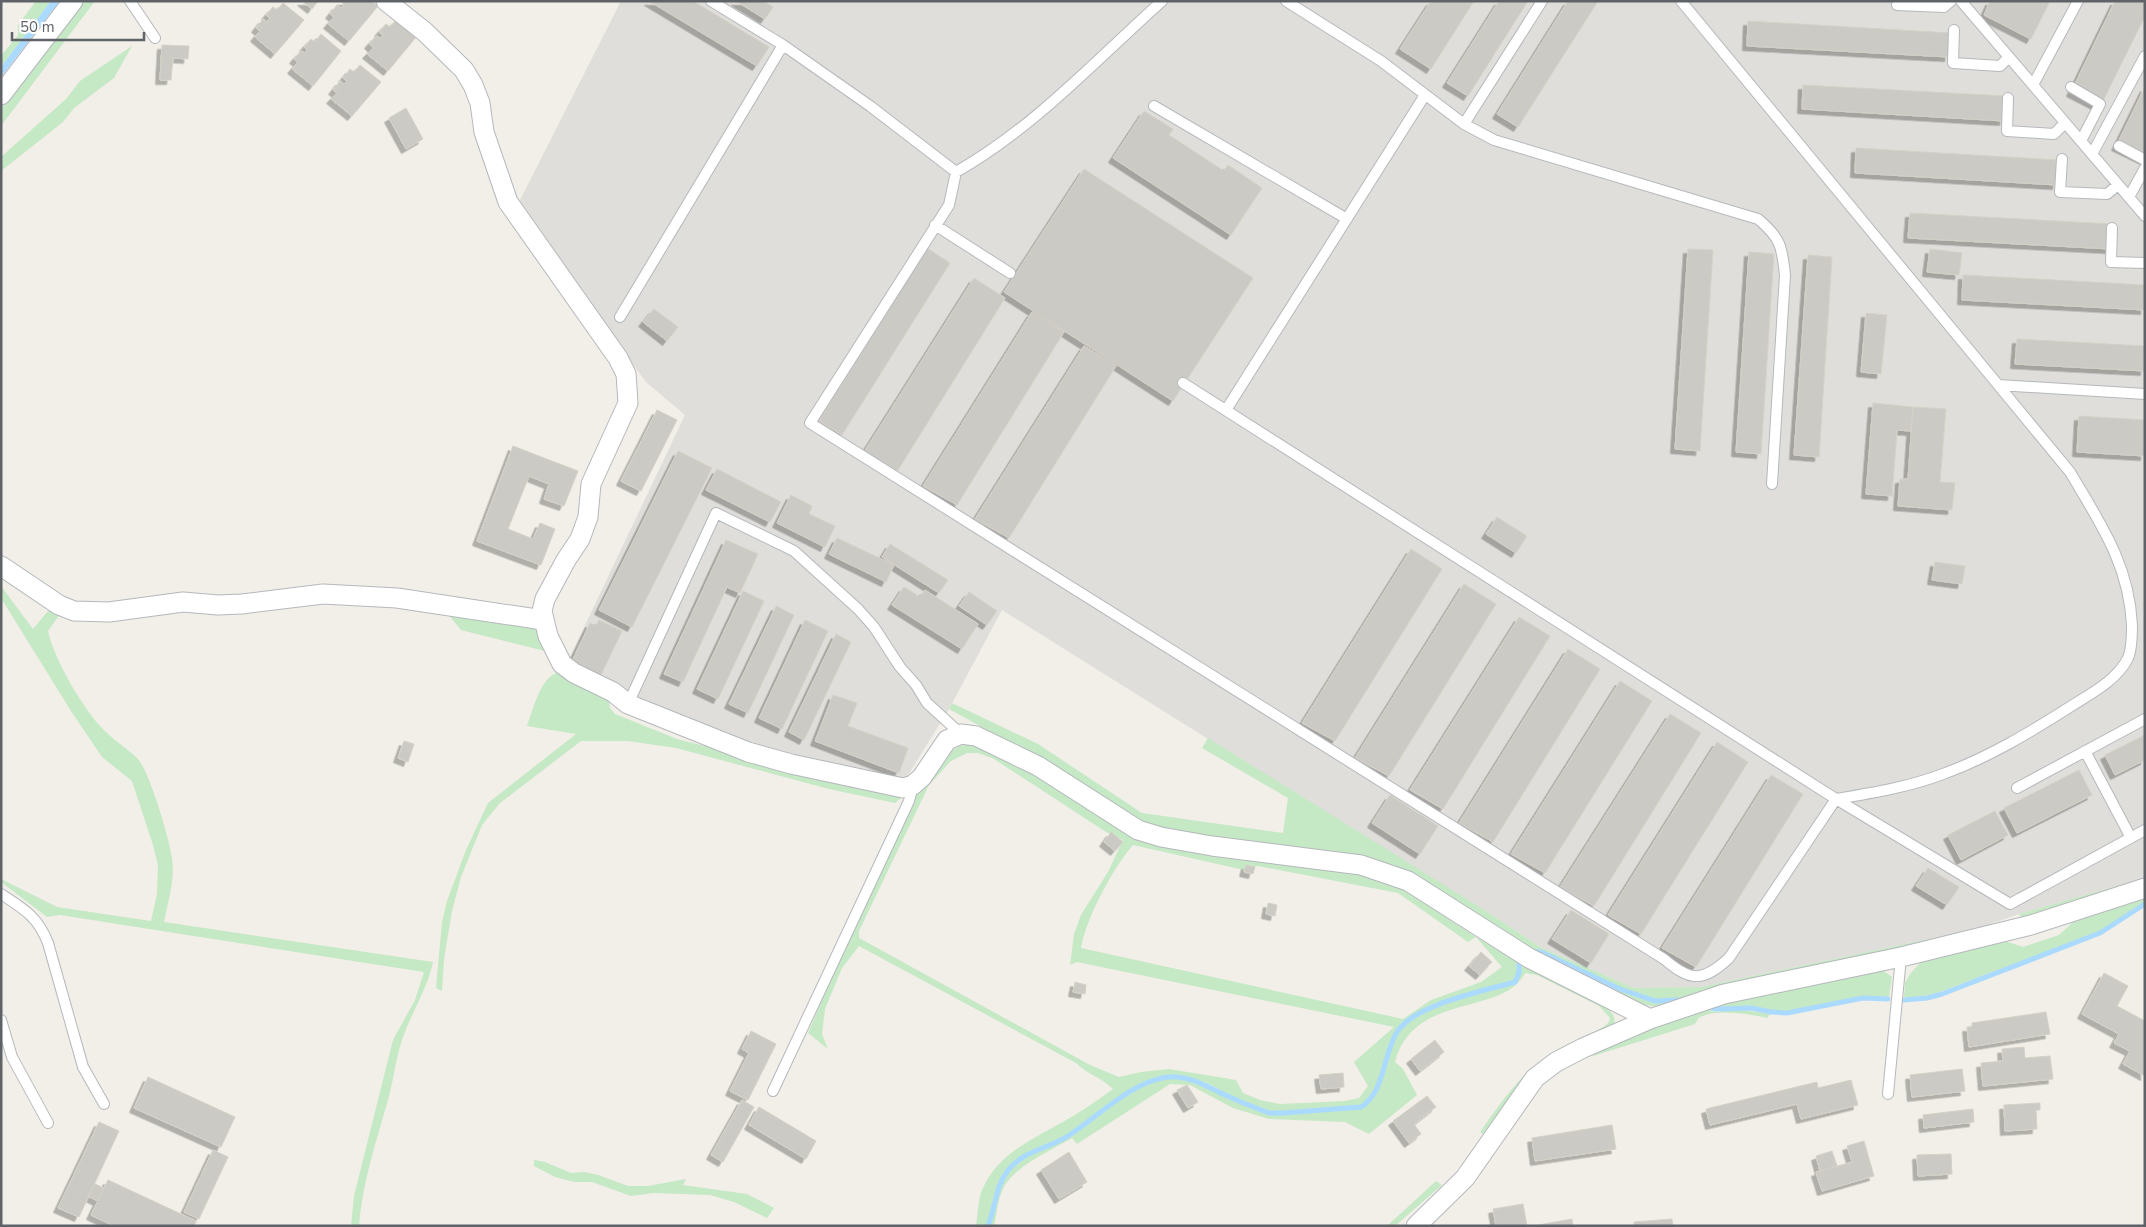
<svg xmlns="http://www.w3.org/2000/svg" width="2146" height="1227" viewBox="0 0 2146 1227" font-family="'Nunito Sans',sans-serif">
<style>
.industrial{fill:#e0deda}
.green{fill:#c5e8c5;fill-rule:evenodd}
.water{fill:#aadaff}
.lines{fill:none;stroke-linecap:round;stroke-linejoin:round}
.stream{stroke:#aadaff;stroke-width:5}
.building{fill:#cccac5;stroke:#d6d1c6;filter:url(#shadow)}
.service-casing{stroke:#b5b8bc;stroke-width:12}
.minor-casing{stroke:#b5b8bc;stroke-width:21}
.service{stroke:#fff;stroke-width:10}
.minor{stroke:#fff;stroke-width:19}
</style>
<defs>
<filter id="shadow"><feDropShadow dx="-4.5" dy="4.5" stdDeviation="0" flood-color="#0004"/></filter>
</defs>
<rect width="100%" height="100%" fill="#f1efe8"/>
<path class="industrial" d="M621,1H2145V878L2019,914L1976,929L1701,987L1634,988L1540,947L1497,918L1395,856L1002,610L949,709L905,780L828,770L711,735L567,663L685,415L646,382L517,206Z"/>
<path class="green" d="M36,1H51L1,67V56L18,35V25Z
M85,1H95L1,126V109Z
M132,46L114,78L74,108L63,122L1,171V157L66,99L80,81Z
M1,586L33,629L53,605L63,610L48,631C54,659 83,709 103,729C113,740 127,748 138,759C149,771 170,840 172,859C175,880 168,902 164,922L433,962C427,990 411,1013 402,1040C396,1058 394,1077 389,1096C377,1140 363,1179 359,1226H351L354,1196L393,1040L415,1000L424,972L60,915L47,917L1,882V879L57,907L151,921L157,894L158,865L153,845L132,781L102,757L71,711L1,598Z
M443,608L538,627L543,638L545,651L461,630Z
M563,671L608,695L610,708L615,714L677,739L903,796L895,803L829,789L676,748L628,741H581L500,803L482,825L461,877L452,911L444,959L442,991L436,988L442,922L447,901L466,850L488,803L576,734L527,726C534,707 541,673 563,671Z
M952,703L1038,744L1142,813L1283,833L1288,798L1202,748L1208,738L1497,918L1540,947L1634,988L1701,987L1976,929V934L1681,999L1656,1001L1644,997L1620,988L1541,951L1529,952H1541L1619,990L1655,1002L1678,1001L1658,1007L1628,1002L1529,955L1392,867L1142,825L1053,766L949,709Z
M968,744H975L1010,758L1132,834L1359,871L1401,888L1476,937L1515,959C1520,967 1517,973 1514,981C1479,991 1421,1000 1397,1030C1381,1050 1385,1091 1361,1105C1337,1108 1292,1115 1270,1111C1240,1106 1204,1074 1174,1075C1132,1076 1100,1116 1066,1135C1047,1146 1021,1151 1007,1169C994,1187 994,1206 987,1226H976C978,1214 978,1198 983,1188C998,1154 1031,1140 1061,1123C1079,1113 1097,1101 1113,1089C1102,1078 1087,1074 1076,1063L859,946L842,968L825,1009L822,1034L828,1049L808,1033L846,945L910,810L919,787L939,762L951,751L960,746ZM967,753H978L994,759L1106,832L1123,840L1108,872L1081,915L1074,934L1070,965L1077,962L1394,1027L1354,1062L1368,1086L1359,1098L1345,1101L1280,1104L1260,1100L1243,1093L1236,1080L1169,1069L1141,1072L1119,1077L1090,1065L859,938V931L929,785L951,761ZM1133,845L1244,870L1258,866L1398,893L1468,942L1476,937L1502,967L1481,982L1431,1000L1403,1019L1081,948C1086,918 1113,868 1133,845Z
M2145,878V881L2028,920L2021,917L2019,914Z
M2145,896V903L2098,932L1937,993L1914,998L1904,997L1905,983L1910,974L1918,965L1932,954L2004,938L2008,942L2023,947L2059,935L2075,920Z
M1521,964C1538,971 1606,1000 1613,1015C1615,1019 1615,1022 1613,1026L1529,1074L1514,1091L1483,1134L1480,1132C1502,1101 1522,1071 1555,1051C1570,1041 1597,1034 1609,1022L1610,1018L1599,1006L1537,975L1525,973C1503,1017 1414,991 1395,1062L1403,1069L1417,1095L1369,1134L1345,1122L1269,1119L1233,1108L1190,1085L1170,1084L1077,1144L1072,1138C1052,1150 1017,1165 1005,1185C998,1197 997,1212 994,1226H990C997,1206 996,1185 1011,1169C1026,1153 1049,1148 1067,1138C1099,1120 1137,1076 1176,1078C1193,1079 1207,1089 1222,1095C1237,1102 1253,1108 1268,1114H1283L1362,1108C1387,1093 1383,1051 1400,1031C1424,1002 1481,993 1515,983L1520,973Z
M1882,970L1892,977L1889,997L1865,996L1786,1012L1772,1011L1751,1006L1715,1007L1703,1004Z
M1695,1007L1716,1012L1735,1009L1770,1014L1767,1018C1751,1014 1718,1009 1703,1016C1698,1017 1697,1021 1695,1024L1593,1056L1594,1047Z
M534,1160L545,1162L571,1173L585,1172L598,1175L628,1186H648L686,1179L683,1185L747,1194L774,1208L767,1218L734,1202L710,1195L654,1193L631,1196L592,1182H574L555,1177L534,1166Z
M1436,1181L1442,1185L1395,1226H1387Z"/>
<path class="water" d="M51,1H60L1,77V67Z"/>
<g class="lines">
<path class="stream" d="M1532,952H1541L1620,989L1655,1001L1678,1000
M1904,1000L1927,998L1942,994L2100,933L2145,904
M1706,1007L1717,1009L1751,1008L1771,1012L1787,1013L1863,998L1888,999
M988,1226C996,1206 995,1186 1009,1169C1024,1151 1049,1148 1068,1136C1098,1117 1139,1074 1177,1077C1194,1078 1207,1087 1223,1094C1238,1101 1253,1107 1269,1113H1283L1361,1107C1385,1092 1383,1054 1397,1032C1415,1004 1484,991 1515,982L1519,973V964"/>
</g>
<path class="building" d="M302,1H318L312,9Z
M372,1L378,6L349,41L328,24L334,17L330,14L337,5L341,8L344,5L341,1Z
M649,1H693L769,47L757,66Z
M736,1H763L773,7L765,19Z
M1431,1H1474L1431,69L1400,49Z
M1499,1H1528L1468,96L1447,83Z
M1568,1H1598L1518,127L1497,114Z
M1990,1H2050L2031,39L1984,15Z
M2115,1H2145V16L2100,107L2071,92Z
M283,3L304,20L275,54L255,37L260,31L256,28L263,19L267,22L270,18L266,15L273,7L277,10Z
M396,20L417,36L388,71L367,54L373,48L369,44L376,36L380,38L383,35L379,32L386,24L390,27Z
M1748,21L1951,33L1949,57L1747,46Z
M321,34L341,51L313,86L292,69L298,62L294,59L301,51L305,53L307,50L304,47L311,39L315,42Z
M162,45L189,46L188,59L173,58L171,80H160Z
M360,65L381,82L352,116L331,99L337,93L333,90L340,81L344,84L347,81L343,78L350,69L354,72Z
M1803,85L2006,96L2004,121L1802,109Z
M2145,87V160L2116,146Z
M406,108L423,139L406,149L389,118Z
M1144,111L1173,129L1169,135L1224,171L1228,165L1262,188L1231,235L1113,158Z
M1856,148L2059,160L2057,185L1855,173Z
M1084,169L1253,278L1173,401L1004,292Z
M1910,213L2112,224L2111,249L1908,238Z
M927,248L950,263L842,435L819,421Z
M1688,249L1713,250L1700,451L1675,449Z
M1930,249L1962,253L1959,275L1927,272Z
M1749,252L1774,254L1761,454L1736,452Z
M1808,255L1832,257L1819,457L1794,455Z
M1963,275L2145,285V310L1962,300Z
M974,278L1005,298L898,470L864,452Z
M654,309L678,327L667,341L643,322Z
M1032,312L1064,332L957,505L923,486Z
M1866,313L1887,315L1881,374L1861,372Z
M2017,339L2145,346V371L2015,364Z
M1084,346L1116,366L1009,538L975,519Z
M1873,403L1913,407L1911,431L1897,430L1892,496L1866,494Z
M1913,407L1946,409L1940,482L1955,483L1952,510L1898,506L1900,479H1908Z
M657,410L677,420L641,491L621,481Z
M2079,416L2145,420V456L2077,452Z
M513,446L578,471L564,506L544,499L549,484L529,476L508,529L533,539L540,523L555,529L541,565L477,541Z
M678,451L712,468L632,627L599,610Z
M717,469L781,502L770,522L706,490Z
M791,495L812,506L809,514L835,526L825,547L777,523Z
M1497,517L1527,536L1516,553L1486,534Z
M837,538L894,565L886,582L829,554Z
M726,540L758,554L740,593L727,587L683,682L664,674Z
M890,544L948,580L939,593L882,557Z
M1411,549L1442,569L1335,741L1302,723Z
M1935,562L1965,566L1962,584L1932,580Z
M1464,584L1496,604L1389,776L1355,758Z
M904,587L920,597L925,590L978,624L962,649L892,605Z
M743,591L764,601L718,699L697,689Z
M969,592L997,611L987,625L959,606Z
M776,606L794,615L748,713L729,704Z
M1519,617L1550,636L1443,809L1410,790Z
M599,620L622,631L600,677L571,663L590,623L596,626Z
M805,620L828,631L782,729L759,718Z
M836,634L851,642L804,740L789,732Z
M1568,649L1600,669L1493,842L1459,823Z
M1620,681L1652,701L1545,873L1511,854Z
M833,695L857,703L848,726L908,748L899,773L815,741Z
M1670,714L1701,733L1594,906L1560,887Z
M2145,735V760L2115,775L2105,755Z
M404,741L414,744L408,762L398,758Z
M1717,742L1748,762L1641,934L1608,915Z
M2079,770L2092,795L2017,833L2004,808Z
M1771,775L1803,794L1696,967L1662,948Z
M1390,795L1438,826L1420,854L1372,823Z
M1995,811L2008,835L1961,860L1948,835Z
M1111,832L1123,842L1115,851L1104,842Z
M1246,865L1255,867L1253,874L1244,872Z
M1928,868L1959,887L1947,905L1916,886Z
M1268,903L1277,905L1275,916L1266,914Z
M1571,910L1609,934L1591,963L1552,939Z
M1481,952L1492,962L1480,975L1469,966Z
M2104,973L2128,986L2117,1006L2145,1021V1076L2123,1064L2130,1051L2114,1043L2119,1034L2082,1014Z
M1075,982L1086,985L1085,994L1073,992Z
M2046,1012L2050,1034L1969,1047L1967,1027H1972V1023Z
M751,1031L776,1044L748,1100L730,1091L749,1053L742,1049Z
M1435,1040L1444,1052L1420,1071L1411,1059Z
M2024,1047L2025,1058L2050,1056L2053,1079L1983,1086L1981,1063L2003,1061L2002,1049Z
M1962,1069L1965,1091L1912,1097L1910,1075Z
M1343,1073L1344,1087L1321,1089L1319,1075Z
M148,1077L235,1117L221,1147L134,1108Z
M1851,1080L1858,1105L1801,1119L1797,1104L1710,1125L1706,1109L1817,1082L1818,1088Z
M1187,1085L1198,1102L1188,1108L1177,1090Z
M1427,1096L1436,1107L1414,1124L1421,1134L1409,1143L1393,1121Z
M742,1100L754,1107L723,1162L711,1155Z
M2040,1103V1110H2036L2037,1129L2005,1131L2004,1105Z
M759,1107L816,1141L806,1159L749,1125Z
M1973,1109L1974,1122L1924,1128L1923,1115Z
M99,1122L119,1131L79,1217L58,1208Z
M1612,1125L1616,1149L1535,1161L1532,1138Z
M1864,1141L1874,1176L1822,1191L1816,1172L1852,1162L1847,1146Z
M213,1150L228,1157L199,1219L184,1212Z
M1832,1151L1837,1166L1820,1171L1816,1156Z
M1069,1152L1087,1182L1059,1199L1041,1170Z
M1951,1154L1952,1174L1918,1176L1917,1155Z
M108,1180L196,1221L194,1226H114L91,1215Z
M95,1184L104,1188L98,1201L88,1196Z
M1523,1204L1527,1226H1496L1493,1209Z
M1572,1219L1573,1226H1533Z
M1672,1219L1673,1226H1634V1222Z"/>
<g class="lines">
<defs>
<path id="service" d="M130,1L155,38
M711,1L783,45L870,106L956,172
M1162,1C1095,61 1035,127 956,172L949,205L810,423L1664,959C1691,982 1703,982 1729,958L1836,799C1872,793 1909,787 1943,774C1990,757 2032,731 2073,705C2092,693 2118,679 2128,658C2132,649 2132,635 2132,625C2129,564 2100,523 2070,472L1681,1
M1286,1L1381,61L1464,124L1494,140L1758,219C1781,238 1782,247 1785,275L1772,484
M1898,1L1897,5L1944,7L1951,1
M1961,1L2145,216
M1954,30L1953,63L2000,66L2009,57
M2033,85L2078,1
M2071,87L2100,104L2081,141
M2008,98L2007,131L2054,134L2065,123
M1154,106L1347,219
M1464,124L1542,1
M2119,146L2145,160
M2092,154L2145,56
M2062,159L2060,192L2107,194L2118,185
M2129,197L2145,168
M935,225L1010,273
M2112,228L2111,262L2145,263
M620,317L783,45
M1183,383L1836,799L2010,904L2145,830
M1998,385L2145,394
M1226,410L1425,95
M628,704L716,513L794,551L858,609L874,627L900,667L916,685L927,703L961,734
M2085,751L2131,838
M2017,788L2145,719
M1,894C24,909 38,917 48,943L83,1067L104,1104
M1,1020L12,1057L48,1123
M773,1091L909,801L913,785
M1888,1094L1901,957"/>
<path id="minor" d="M386,1L425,32L464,70L473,85L480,103L484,132L508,202L618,358L626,374L628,403L591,484L588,517L580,539L566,560L545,599L542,611L548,636L562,664L574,673L613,692L628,704L748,752L791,764L903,788L913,785L922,777L947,740L961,734L976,736L1038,766L1138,830L1161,837L1212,846L1361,865L1408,881L1529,958L1650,1019
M1,95L73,1
M1,566L59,605L74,611L109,612L183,602L218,605L242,604L323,594L397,598L543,620
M1416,1226L1465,1178L1535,1078L1556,1062L1583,1048L1650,1019L1724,994L1901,957L1978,938L2031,925L2145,888"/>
</defs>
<use href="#service" class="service-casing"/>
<use href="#minor" class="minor-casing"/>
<use href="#service" class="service"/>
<use href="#minor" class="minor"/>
</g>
<rect width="2146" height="1227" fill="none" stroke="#5f6368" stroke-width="5"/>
<path d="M12 32v8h132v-8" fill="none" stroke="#5f6368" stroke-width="2.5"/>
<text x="20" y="32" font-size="15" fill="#5f6368" stroke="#ffffff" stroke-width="4" paint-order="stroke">50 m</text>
</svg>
